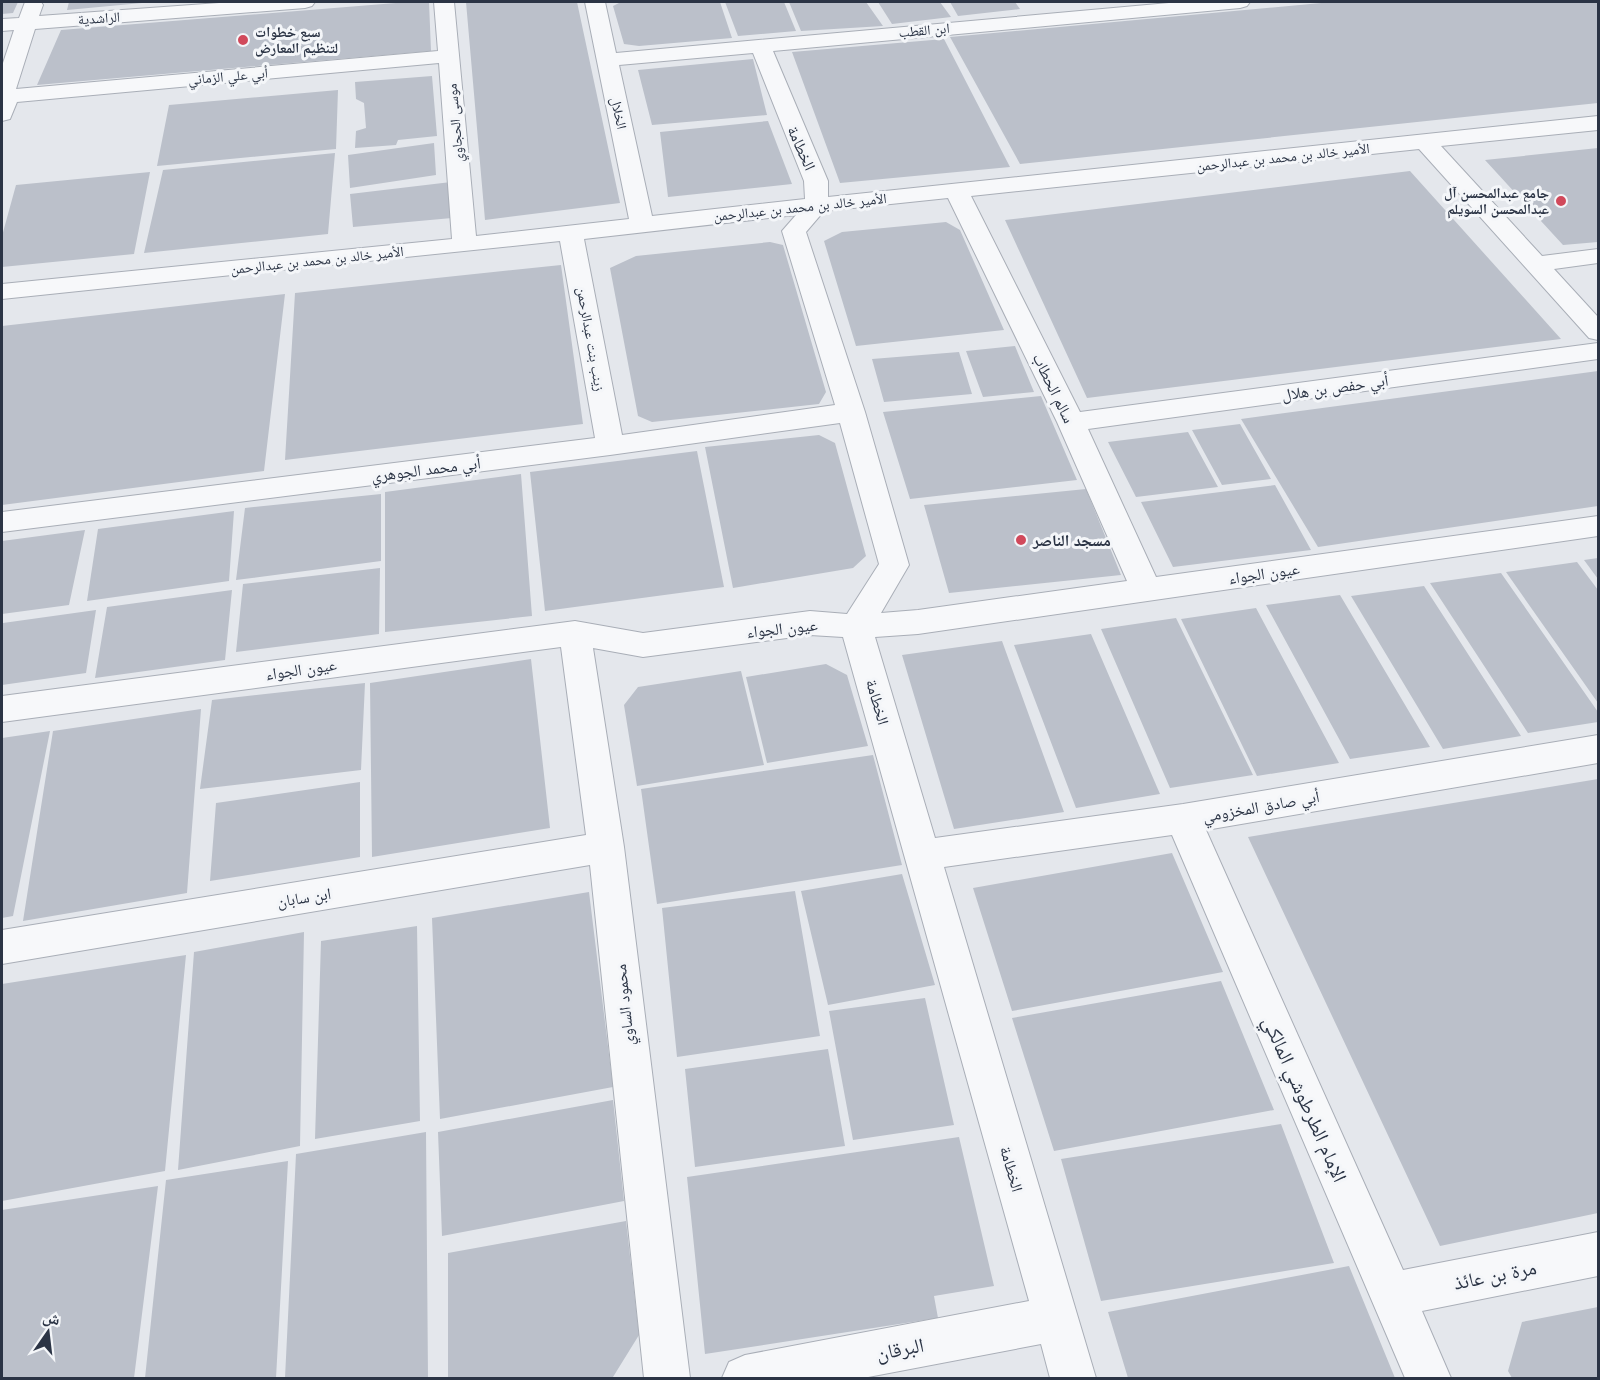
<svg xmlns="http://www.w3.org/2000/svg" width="1600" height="1380" viewBox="0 0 1600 1380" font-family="Helvetica,'Noto Naskh Arabic',sans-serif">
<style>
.building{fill:#bbc0ca}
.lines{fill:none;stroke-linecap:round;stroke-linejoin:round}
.minor-casing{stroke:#a9aeb7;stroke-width:2}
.minor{fill:#f7f8fa;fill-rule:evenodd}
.poi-dot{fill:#d1495b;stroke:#f4f6f9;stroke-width:2}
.labels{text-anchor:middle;stroke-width:6;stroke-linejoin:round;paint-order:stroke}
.far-street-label{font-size:14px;fill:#2b3445;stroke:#f4f6f9}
.far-poi-label{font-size:14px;font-weight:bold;fill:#2b3445;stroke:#f4f6f9;text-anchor:start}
.street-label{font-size:16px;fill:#2b3445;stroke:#f4f6f9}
.poi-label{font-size:16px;font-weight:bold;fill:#2b3445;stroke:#f4f6f9;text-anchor:start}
.near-street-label{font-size:20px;fill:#2b3445;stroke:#f4f6f9}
</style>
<rect width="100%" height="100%" fill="#e4e7ec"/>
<path class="building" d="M2,2H18L13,13L2,14Z
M69,2H142V3L67,10Z
M408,2H429L431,51L37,85L61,30Z
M466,2H577L620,203L485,220Z
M621,2H720L732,38L639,46L624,44L613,6Z
M725,2H784L796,31L738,36Z
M789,2H866L883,26L801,31Z
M878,2H940L951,17L892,24Z
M950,2H1015L1020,9L958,16Z
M1332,2H1598V103L1020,164L950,37Z
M944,39L1010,167L840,183L792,52Z
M753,59L767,115L652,125L638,70Z
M432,76L437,136L398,140L396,145L355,148L356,131L366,128L364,103L356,99L355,82Z
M338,90L336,149L157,166L169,105Z
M768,121L792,184L668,197L660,132Z
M434,143L436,175L350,188L348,155Z
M1598,148V242L1563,245L1485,160Z
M335,153L328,234L144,253L163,170Z
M1410,171L1561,339L1087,398L1005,220Z
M150,172L134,254L2,267V236L16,185Z
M451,182L452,218L353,227L350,194Z
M946,222L960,230L1004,330L856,346L824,241L842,232Z
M770,242L783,245L826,392L819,404L652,422L638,416L610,268L636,256Z
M561,265L583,424L285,460L295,293Z
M285,294L264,471L2,505V326Z
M1015,346L1034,392L983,397L966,351Z
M959,352L972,394L884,402L872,359Z
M1598,371V506L1318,547L1241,419Z
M1041,396L1077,480L910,499L883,412Z
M1240,424L1271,479L1222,485L1192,430Z
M1188,432L1218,487L1136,497L1108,442Z
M819,435L835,443L866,556L853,568L733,588L705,447Z
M697,451L724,587L545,611L530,472Z
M521,474L532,616L385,632V492Z
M1275,485L1311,550L1173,567L1141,502Z
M1086,489L1121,575L949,593L924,505Z
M381,494V561L236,580L245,508Z
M234,511L229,581L87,601L98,529Z
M85,530L69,605L2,614V541Z
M1598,558V579L1584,560Z
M1577,562L1598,590V703L1506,572Z
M380,568L379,634L236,652L243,584Z
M1501,573L1598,712V722L1528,733L1430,583Z
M1424,586L1521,736L1443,749L1351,596Z
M232,590L225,660L95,678L107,607Z
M1340,595L1430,747L1350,759L1266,605Z
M1256,608L1339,763L1257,776L1181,619Z
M96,610L86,673L2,685L3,623Z
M1176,618L1253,775L1170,788L1101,629Z
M1091,634L1160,794L1076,808L1014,645Z
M1002,641L1064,812L954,829L902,655Z
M531,659L550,828L372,857L370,683Z
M826,664L847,675L868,746L767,763L746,677Z
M741,671L764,765L637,786L624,705L638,687Z
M365,683L361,770L200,789L212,700Z
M201,709L187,893L23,921L53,731Z
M50,731L13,916L2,918V738Z
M873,755L902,865L657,904L641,789Z
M1598,779V1213L1440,1246L1248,837Z
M360,782V857L210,881L216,803Z
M1172,853L1223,972L1012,1011L973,888Z
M902,874L935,985L828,1005L801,891Z
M795,891L820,1036L677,1057L662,908Z
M589,892L613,1087L440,1119L432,918Z
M417,926L420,1121L315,1139L321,941Z
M304,932L300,1146L178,1170L194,952Z
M186,955L165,1171L2,1201V984Z
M1221,981L1274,1110L1054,1151L1012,1018Z
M925,998L954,1125L853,1140L829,1011Z
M828,1049L845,1146L695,1167L685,1069Z
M613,1100L624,1201L442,1236L438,1132Z
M1281,1124L1334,1263L1101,1301L1061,1159Z
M426,1132L428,1378H285L296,1154Z
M959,1137L994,1286L934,1296L938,1318L705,1354L687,1177Z
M288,1161L276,1378H145L166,1180Z
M158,1186L134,1378H2V1210Z
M626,1221L639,1335L613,1377L448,1378V1253Z
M1349,1266L1395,1378H1128L1108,1312Z
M1598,1307V1378H1512L1508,1371L1522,1322Z"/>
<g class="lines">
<defs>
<path id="minor" d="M25,2H41L43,5L39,16L233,2H315L312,6L305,8L35,29L16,89L438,51L434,2H454L476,236L629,219L585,2H605L616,53L1180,2H1250L1247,6L1240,8L773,51L828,181V197L1598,116V130L1441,146L1542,256L1598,249V263L1554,269L1598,317V340L1589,338L1419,149L971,196L1080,412L1598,343V359L1088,429L1156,577L1598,516V536L918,634L875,637L935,838L1183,804L1598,735V763L1206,830L1403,1270L1598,1232V1276L1422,1311L1451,1378H1405L1172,835L944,867L1096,1378H1050L1041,1344L863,1378H722L729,1362L745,1355L1029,1301L843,637L810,635L643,657L593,648L624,847L690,1378H644L590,865L2,964V930L586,835L561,647L2,722V696L575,621L643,633L810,611L847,614L879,564L840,423L610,455L2,532V512L595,438L560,241L2,299V284L452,239L439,63L17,102L10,119L2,121V66L14,30L2,31V19L19,18ZM753,53L804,181L805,199L652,216L619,65ZM948,198L1057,422L1127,581L918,610L881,613L909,565L865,412L806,232L824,211ZM796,215L782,231L835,405L622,435L584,239Z"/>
</defs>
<use href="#minor" class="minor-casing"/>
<use href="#minor" class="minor"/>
</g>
<g class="poi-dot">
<circle cx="243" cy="40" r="6"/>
<circle cx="1561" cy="201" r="6"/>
<circle cx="1021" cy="540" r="6"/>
</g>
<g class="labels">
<g class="far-street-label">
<text transform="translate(99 18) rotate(-4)" y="5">الراشدية</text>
<text transform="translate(924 30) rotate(-5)" y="5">ابن القطب</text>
<text transform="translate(228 76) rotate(-5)" y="5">أبي علي الزماني</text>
<text transform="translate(619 113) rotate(78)" y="5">الخلال</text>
<text transform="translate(455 123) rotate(-95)" y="5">موسى الحجاوي</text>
<text transform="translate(1283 157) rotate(-6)" y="5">الأمير خالد بن محمد بن عبدالرحمن</text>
<text transform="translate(800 207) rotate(-6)" y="5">الأمير خالد بن محمد بن عبدالرحمن</text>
<text transform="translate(317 260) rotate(-6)" y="5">الأمير خالد بن محمد بن عبدالرحمن</text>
<text transform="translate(591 339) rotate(80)" y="5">زينب بنت عبدالرحمن</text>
</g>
<g class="far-poi-label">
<text x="255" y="37">سبع خطوات<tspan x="255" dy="16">لتنظيم المعارض</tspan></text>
<text x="1549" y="198" text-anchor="end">جامع عبدالمحسن آل<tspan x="1549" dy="16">عبدالمحسن السويلم</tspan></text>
</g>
<g class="street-label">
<text transform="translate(802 148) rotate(66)" y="6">الخطامة</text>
<text transform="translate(1335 387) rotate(-8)" y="6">أبي حفص بن هلال</text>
<text transform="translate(1054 388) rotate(64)" y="6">سالم الحطاب</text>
<text transform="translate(426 469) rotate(-7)" y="6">أبي محمد الجوهري</text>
<text transform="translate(1264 573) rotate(-8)" y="6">عيون الجواء</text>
<text transform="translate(782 628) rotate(-6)" y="6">عيون الجواء</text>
<text transform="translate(301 669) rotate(-8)" y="6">عيون الجواء</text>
<text transform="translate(878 702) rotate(74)" y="6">الخطامة</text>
<text transform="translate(1261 806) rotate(-10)" y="6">أبي صادق المخزومي</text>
<text transform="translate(304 897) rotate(-9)" y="6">ابن سابان</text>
<text transform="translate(624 1005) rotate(-96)" y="6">محمود الساوي</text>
<text transform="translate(1012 1169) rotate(74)" y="6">الخطامة</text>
</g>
<g class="poi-label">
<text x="1033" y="546">مسجد الناصر</text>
</g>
<g class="near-street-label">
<text transform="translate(1305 1099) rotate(66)" y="7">الإمام الطرطوشي المالكي</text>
<text transform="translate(1495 1275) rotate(-11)" y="7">مرة بن عائذ</text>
<text transform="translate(900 1349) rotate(-11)" y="7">البرقان</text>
</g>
</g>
<rect width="1600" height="1380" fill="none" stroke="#2b3445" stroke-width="6"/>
<g transform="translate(48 1332) rotate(14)" stroke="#f4f6f9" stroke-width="4.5" paint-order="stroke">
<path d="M0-4.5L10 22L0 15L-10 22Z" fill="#2b3445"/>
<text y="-9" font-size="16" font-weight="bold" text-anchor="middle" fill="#2b3445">ش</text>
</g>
</svg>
